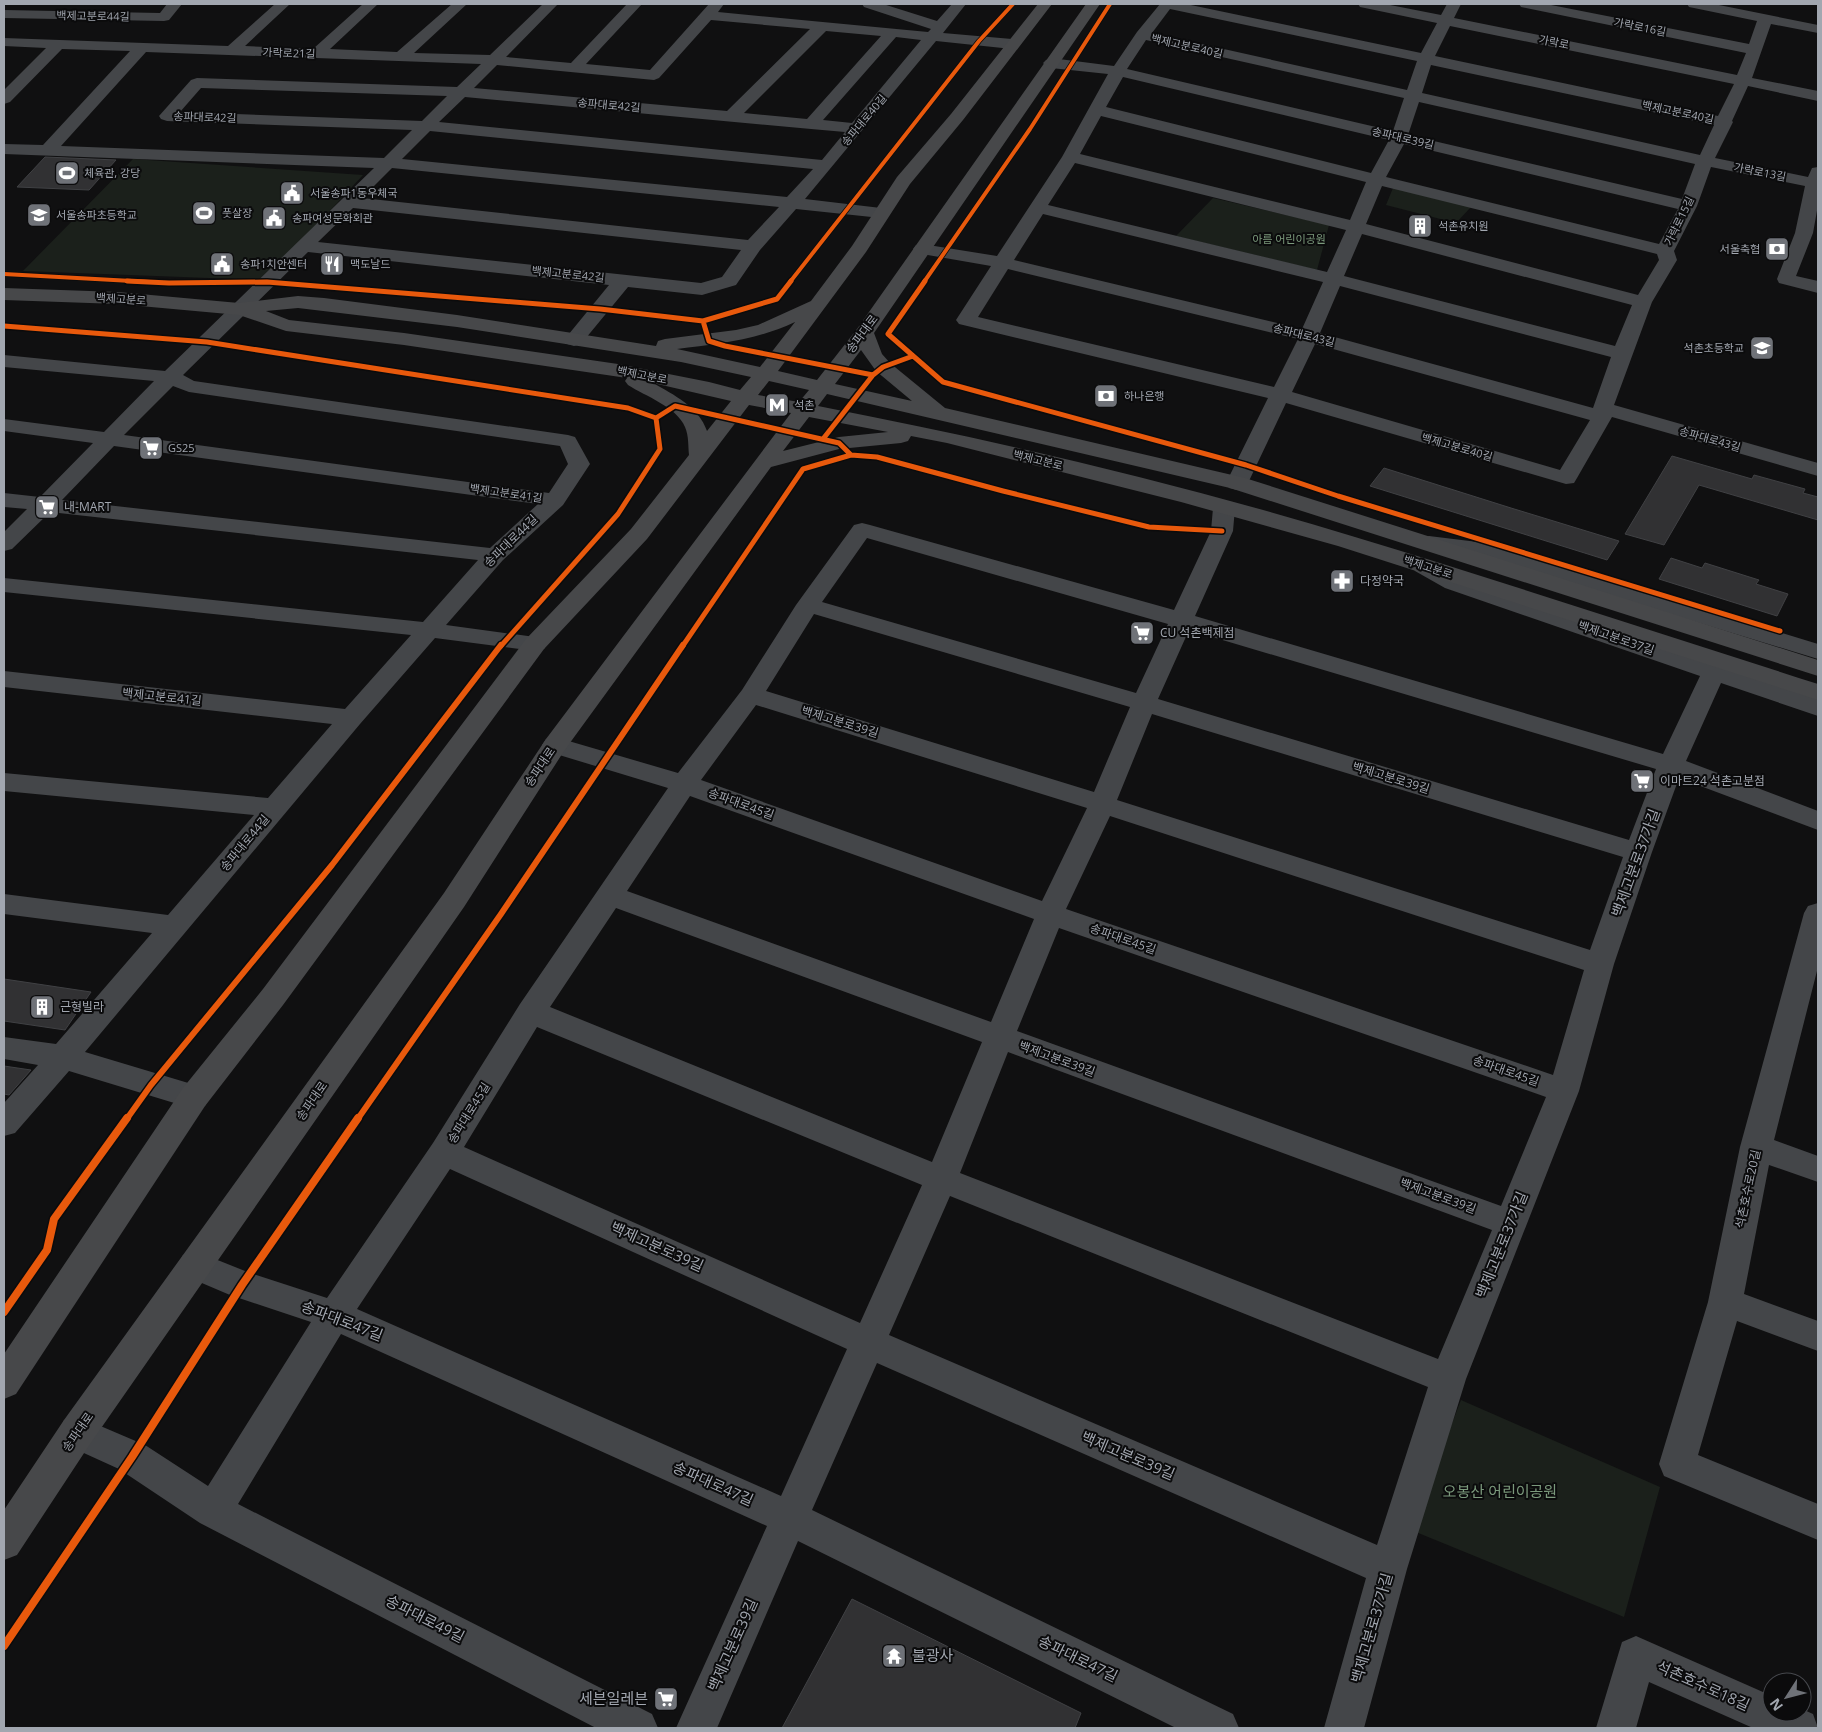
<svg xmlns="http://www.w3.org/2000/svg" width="1822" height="1732" viewBox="0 0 1822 1732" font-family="'Open Sans','Noto Sans KR',sans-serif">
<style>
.green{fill:#1b201b}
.building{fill:#313133;stroke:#404144}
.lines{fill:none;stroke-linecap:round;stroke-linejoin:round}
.minor{fill:#444649;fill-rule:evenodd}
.major{fill:#47484a;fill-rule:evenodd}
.cycleway-far3-casing{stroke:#0b0b0c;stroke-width:5.5}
.cycleway-far2-casing{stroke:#0b0b0c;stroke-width:8}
.cycleway-far1-casing{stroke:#0b0b0c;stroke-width:9}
.cycleway-casing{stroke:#0b0b0c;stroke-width:11}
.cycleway-far3{stroke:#e8590c;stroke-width:4}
.cycleway-far2{stroke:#e8590c;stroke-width:5}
.cycleway-far1{stroke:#e8590c;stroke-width:6}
.cycleway{stroke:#e8590c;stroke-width:8}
.labels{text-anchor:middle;stroke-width:4;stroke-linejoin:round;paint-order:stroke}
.far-street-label{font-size:11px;fill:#a2a7b0;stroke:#0b0b0c}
.far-poi-label{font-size:11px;fill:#a2a7b0;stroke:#0b0b0c;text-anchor:start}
.far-park-label{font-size:11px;fill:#7b997c;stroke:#0b0b0c}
.street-label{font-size:12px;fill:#a2a7b0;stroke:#0b0b0c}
.poi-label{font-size:12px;fill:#a2a7b0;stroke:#0b0b0c;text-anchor:start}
.near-street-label{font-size:15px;fill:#a2a7b0;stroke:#0b0b0c}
.near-park-label{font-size:15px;fill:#7b997c;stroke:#0b0b0c}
.near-poi-label{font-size:15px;fill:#a2a7b0;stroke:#0b0b0c;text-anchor:start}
</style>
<rect width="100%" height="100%" fill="#101011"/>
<path class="green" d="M133,159L363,175L266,280L23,271Z
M1393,188L1471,207L1456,223L1386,205Z
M1213,198L1329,225L1317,270L1176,236Z
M1461,1400L1660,1487L1624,1617L1411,1530Z"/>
<path class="building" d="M45,157L116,160L89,190L17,187Z
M1672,456L1752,479L1754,475L1805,489L1803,493L1818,497V520L1699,485L1664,545L1625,534Z
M1384,468L1511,508L1619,541L1607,560L1370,486Z
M1671,558L1702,568L1705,563L1759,580L1756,584L1788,594L1777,616L1659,579Z
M4,979L91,992L65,1030L4,1021Z
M4,1066L31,1070L9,1095L4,1094Z
M852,1599L1081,1713L1075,1728H782Z"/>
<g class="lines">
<path class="minor" d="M167,4H182L169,20L164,21L4,18V10L160,13Z
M275,4H290L245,46L313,49L363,4H378L330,49L397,52L452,4H467L414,53L490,55L543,4H558L506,57L571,63L627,4H642L586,64L650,70L709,4H724L718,12L928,32L931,29L864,7L862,4H883L937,21L952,4H966L943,33L1012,39L1017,41L1020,44L1017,47L1012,49L936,41L805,199L881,208L887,209L890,213L887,217L881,218L796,209L760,250L736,285L702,295L628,287L581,344L574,346L567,344L564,340L609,285L308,252L183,375L194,381L568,435L575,437L590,464L563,505L503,560L446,625L535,637L544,639L547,644L544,649L535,651L435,638L360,724L85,1052L205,1088L209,1097L205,1106L194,1109L69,1071L15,1133L4,1136V1103L38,1065L4,1059V1037L56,1044L152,933L4,914V894L168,915L254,815L4,791V773L268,798L332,724L4,687V671L345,709L411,635L4,592V578L423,622L478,560L50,512L12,549L4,551V532L27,509L4,507V493L40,497L93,443L4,431V419L104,432L154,381L4,367V355L165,371L374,168L4,154V144L43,145L130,51L62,49L10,102L4,104V90L46,48L4,46V38L228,46ZM711,20L810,29L727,111L474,88L497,65L654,80L659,78ZM826,31L881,36L807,119L744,113ZM896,37L921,40L852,123L823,120ZM146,52L481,64L457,87L197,78L191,80L159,116L161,119L167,121L412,130L384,158L61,146ZM201,88L447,96L422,121L180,112ZM465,97L811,129L845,132L822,160L439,122ZM430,131L813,169L787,197L402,159ZM392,168L779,207L748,240L362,198ZM353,208L741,250L722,277L701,283L318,242ZM173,386L189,392L560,446L568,464L549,493L124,435ZM114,446L538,504L490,548L62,500Z
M1160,4H1186L1421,53L1437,23L1365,8L1360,7L1358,4H1385L1441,15L1447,4H1461L1454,18L1737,75L1746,53L1526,8L1521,7L1519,4H1546L1749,44L1757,21L1694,8L1689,7L1687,4H1714L1818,25V33L1771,24L1752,78L1818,91V101L1748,86L1732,121L1733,122L1715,158L1808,177L1812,168L1818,167V205L1813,233L1796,276L1818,281V293L1779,283L1777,279L1795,233L1805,186L1711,167L1697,206L1674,251L1677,260L1652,302L1614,405L1818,463V476L1612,417L1577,478L1574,483L1566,484L1286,403L1248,483L1245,488L1237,490L1229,488L1226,483L1268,398L959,324L956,320L991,266L922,254L916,253L913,249L916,245L922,244L997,256L1062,157L1108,74L1051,68L1046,66L1043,63L1046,60L1051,58L1114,66L1137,32ZM1170,9L1417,61L1407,90L1152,33ZM1450,26L1734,84L1718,116L1435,56ZM1146,40L1404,98L1393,131L1127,69ZM1431,65L1714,125L1700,155L1422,93ZM1123,77L1389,140L1371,173L1106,107ZM1419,102L1695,164L1682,199L1408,135ZM1101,116L1366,182L1350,220L1080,154ZM1404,144L1678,209L1659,244L1386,177ZM1075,163L1346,230L1327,272L1048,205ZM1382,186L1657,254L1659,260L1638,295L1366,224ZM1043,214L1323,282L1302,329L1014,260ZM1362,234L1632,305L1615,346L1344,276ZM1008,269L1298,339L1274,387L978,317ZM1340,286L1611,357L1593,408L1320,333ZM1315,344L1590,420L1560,470L1292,392Z
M1224,501L1232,503L1235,508L1233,531L1195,616L1663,754L1700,676L1445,588L1415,571L1412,566L1415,561C1432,557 1447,570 1461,578L1818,699V716L1721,683L1686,761L1818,811V830L1679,778L1652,852L1614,964L1579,1091L1466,1379L1407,1569L1364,1728H1324L1366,1578L877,1363L812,1510L1233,1714L1239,1728H1176L798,1541L717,1728H676L767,1526L341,1334L238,1504L652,1714L658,1728H596L200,1523L119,1469L64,1444L59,1432L64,1420L77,1416L145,1445L208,1486L311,1322L230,1295L183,1275L178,1265L183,1255L195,1251L250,1273L327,1298L433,1143L520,1004L668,788L546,751L542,745L546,739L555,737L678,773L742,690L796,605L854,525L862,523L870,525L1174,610L1211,531L1213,508L1216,503ZM867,538L1168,624L1136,693L822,602ZM814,614L1130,707L1094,792L766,691ZM1189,630L1656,769L1629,840L1158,699ZM756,705L1087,808L1042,901L701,780ZM1152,714L1623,857L1590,950L1117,800ZM690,796L1034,919L991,1022L627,891ZM1110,816L1584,970L1553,1075L1066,909ZM616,908L982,1042L932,1162L550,1007ZM1059,928L1546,1097L1501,1206L1017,1031ZM537,1027L922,1185L860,1323L464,1147ZM1008,1052L1492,1230L1438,1359L960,1173ZM450,1169L847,1349L781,1496L357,1309ZM950,1196L1428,1387L1377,1545L889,1335Z
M1429,536L1486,543L1818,644V659L1476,555L1421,548L1418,543L1421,538Z
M1818,903V967L1774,1140L1818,1156V1182L1769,1165L1744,1294L1818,1321V1351L1737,1321L1698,1455L1818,1504V1540L1664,1476L1659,1464L1708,1302L1740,1147L1804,913L1808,906Z
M1636,1636L1772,1696V1712H1802V1709L1813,1714L1818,1728H1753L1649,1682L1636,1728H1596L1622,1642Z"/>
<path class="major" d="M1038,4H1052L963,120L910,184L866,252L778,371L817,380L857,329L1086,4H1100L874,333L882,354L890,363L945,408L1245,478L1818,660V676L1230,488L827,394L818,406C998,441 1179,483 1355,537C1510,584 1664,635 1818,684V700L1338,546L1181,502L947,443L911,436L908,441L901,443L839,449L771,467L564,751L464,907L90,1444L17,1555L4,1560V1510L64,1420L444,893L546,739L791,413L749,405L647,539L544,649L283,1005L205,1106L16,1394L4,1399V1354L183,1088L263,989L526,639L631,529L689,455C688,446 689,436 685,427C677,407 645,396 628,385L625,381L627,378L404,345L286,331L239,315L118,304L4,300V288L118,292L239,303L298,296L324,298L457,315L656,346L658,341L665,339L736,330L758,325L811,301L852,246L897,177L951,114ZM298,308L457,327L681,362L751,377L740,390L709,382L618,364L404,333L289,320L266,311ZM795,322L760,367L677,349C718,344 757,340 795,322ZM861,350L876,371L912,401L835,384ZM769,381L809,390L799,402L758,395ZM653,383L731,401L707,431C699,407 674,395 653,383ZM809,417L888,432L839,437L783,451Z"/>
<defs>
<path id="cycleway-far3" d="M4,274L150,282
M790,282L979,41L1013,4
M924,282L1030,129L1110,4"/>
<path id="cycleway-far2" d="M127,281L169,283L267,282L600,309L703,321L777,299L791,281
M925,281L888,334L943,382L1246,465L1338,496L1780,631
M703,321L709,341L725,346L873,375
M4,326L207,342L628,408L656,418
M656,418L675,406L839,443L851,455
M823,439L873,375L883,367L913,356
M500,647L618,514L660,449L656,418
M682,647L803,469L851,455L877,457L1003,491L1149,527L1222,531"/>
<path id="cycleway-far1" d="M126,1120L151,1085L332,865L501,645
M357,1120L501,914L683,645"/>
<path id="cycleway" d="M4,1312L47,1250L54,1219L127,1118
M4,1646L132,1457L242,1285L358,1118"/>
</defs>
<use href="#cycleway-far3" class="cycleway-far3-casing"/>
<use href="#cycleway-far2" class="cycleway-far2-casing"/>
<use href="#cycleway-far1" class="cycleway-far1-casing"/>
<use href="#cycleway" class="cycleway-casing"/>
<use href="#cycleway-far3" class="cycleway-far3"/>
<use href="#cycleway-far2" class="cycleway-far2"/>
<use href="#cycleway-far1" class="cycleway-far1"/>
<use href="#cycleway" class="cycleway"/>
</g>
<defs>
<symbol id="stadium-square" viewBox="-11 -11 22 22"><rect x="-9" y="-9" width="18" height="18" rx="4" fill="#6f7278" stroke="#0b0b0c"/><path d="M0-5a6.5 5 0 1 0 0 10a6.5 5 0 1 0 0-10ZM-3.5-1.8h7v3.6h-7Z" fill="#fff"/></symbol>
<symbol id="civic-square" viewBox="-11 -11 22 22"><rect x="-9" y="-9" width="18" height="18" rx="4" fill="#6f7278" stroke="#0b0b0c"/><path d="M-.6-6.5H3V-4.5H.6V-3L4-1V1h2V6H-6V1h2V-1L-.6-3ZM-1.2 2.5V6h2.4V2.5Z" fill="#fff"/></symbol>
<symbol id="school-square" viewBox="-11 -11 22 22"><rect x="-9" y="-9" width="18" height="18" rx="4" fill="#6f7278" stroke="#0b0b0c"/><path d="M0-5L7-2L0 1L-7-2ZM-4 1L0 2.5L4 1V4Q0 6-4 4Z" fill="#fff"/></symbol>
<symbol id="building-square" viewBox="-11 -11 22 22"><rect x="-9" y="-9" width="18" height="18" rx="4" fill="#6f7278" stroke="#0b0b0c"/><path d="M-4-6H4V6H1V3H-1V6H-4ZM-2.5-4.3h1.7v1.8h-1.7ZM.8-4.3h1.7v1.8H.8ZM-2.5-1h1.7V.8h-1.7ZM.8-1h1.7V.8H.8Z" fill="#fff"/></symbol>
<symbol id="bank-square" viewBox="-11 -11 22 22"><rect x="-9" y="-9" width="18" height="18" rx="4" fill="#6f7278" stroke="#0b0b0c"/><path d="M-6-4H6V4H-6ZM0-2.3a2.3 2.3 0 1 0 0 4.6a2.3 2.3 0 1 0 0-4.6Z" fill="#fff"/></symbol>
<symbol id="restaurant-square" viewBox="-11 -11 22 22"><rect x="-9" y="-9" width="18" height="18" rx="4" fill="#6f7278" stroke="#0b0b0c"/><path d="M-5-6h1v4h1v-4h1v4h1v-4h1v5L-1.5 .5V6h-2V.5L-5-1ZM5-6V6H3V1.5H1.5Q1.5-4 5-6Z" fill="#fff"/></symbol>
<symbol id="metro-square" viewBox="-11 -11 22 22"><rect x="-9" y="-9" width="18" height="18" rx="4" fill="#6f7278" stroke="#0b0b0c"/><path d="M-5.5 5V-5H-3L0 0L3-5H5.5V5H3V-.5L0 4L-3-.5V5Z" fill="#fff"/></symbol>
<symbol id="supermarket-square" viewBox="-11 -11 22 22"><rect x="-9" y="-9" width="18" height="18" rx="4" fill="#6f7278" stroke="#0b0b0c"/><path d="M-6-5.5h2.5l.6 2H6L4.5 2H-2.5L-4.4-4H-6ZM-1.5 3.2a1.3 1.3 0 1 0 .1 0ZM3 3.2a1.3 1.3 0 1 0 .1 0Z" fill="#fff"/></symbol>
<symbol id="pharmacy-square" viewBox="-11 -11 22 22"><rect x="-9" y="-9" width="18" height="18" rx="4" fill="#6f7278" stroke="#0b0b0c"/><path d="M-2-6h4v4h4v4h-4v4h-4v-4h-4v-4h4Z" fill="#fff"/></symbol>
<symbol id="temple-square" viewBox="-11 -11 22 22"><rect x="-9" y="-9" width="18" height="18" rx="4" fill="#6f7278" stroke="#0b0b0c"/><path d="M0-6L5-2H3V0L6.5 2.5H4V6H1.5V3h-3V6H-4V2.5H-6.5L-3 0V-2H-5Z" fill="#fff"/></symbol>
</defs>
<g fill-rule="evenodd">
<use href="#stadium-square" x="53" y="159" width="28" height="28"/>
<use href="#civic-square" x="278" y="179" width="28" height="28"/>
<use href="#stadium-square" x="190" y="199" width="28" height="28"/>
<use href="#school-square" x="25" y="201" width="28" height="28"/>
<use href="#civic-square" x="260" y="204" width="28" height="28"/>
<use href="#building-square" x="1406" y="212" width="28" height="28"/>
<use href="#bank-square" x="1763" y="235" width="28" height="28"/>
<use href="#civic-square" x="208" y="250" width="28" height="28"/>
<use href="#restaurant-square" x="318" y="250" width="28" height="28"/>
<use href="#school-square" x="1748" y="334" width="28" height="28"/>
<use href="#bank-square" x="1092" y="382" width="28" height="28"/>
<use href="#metro-square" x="763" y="391" width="28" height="28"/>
<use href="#supermarket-square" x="137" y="434" width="28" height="28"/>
<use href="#supermarket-square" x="33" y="493" width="28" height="28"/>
<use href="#pharmacy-square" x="1328" y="567" width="28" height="28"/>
<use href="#supermarket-square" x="1128" y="619" width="28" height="28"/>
<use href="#supermarket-square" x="1628" y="767" width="28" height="28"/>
<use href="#building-square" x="28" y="993" width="28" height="28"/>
<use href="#temple-square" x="880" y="1642" width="28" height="28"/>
<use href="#supermarket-square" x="652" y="1685" width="28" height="28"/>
</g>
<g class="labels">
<g class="far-street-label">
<text transform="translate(93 16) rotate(1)" y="4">백제고분로44길</text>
<text transform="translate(1640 27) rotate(11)" y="4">가락로16길</text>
<text transform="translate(1554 42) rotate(11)" y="4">가락로</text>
<text transform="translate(1187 46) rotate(13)" y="4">백제고분로40길</text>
<text transform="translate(289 53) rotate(2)" y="4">가락로21길</text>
<text transform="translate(609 105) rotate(5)" y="4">송파대로42길</text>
<text transform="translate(1678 112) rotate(12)" y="4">백제고분로40길</text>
<text transform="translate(205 117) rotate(2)" y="4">송파대로42길</text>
<text transform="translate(864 120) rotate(-50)" y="4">송파대로40길</text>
<text transform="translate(1403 138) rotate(13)" y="4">송파대로39길</text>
<text transform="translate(1760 172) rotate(11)" y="4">가락로13길</text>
<text transform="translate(1679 221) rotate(-64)" y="4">가락로15길</text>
<text transform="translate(568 274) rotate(6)" y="4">백제고분로42길</text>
<text transform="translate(121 299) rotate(4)" y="4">백제고분로</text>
<text transform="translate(1304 335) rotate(14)" y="4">송파대로43길</text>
<text transform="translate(642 375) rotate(11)" y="4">백제고분로</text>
<text transform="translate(1710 439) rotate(16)" y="4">송파대로43길</text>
<text transform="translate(1457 447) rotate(16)" y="4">백제고분로40길</text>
<text transform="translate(1038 460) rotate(14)" y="4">백제고분로</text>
<text transform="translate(506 493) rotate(8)" y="4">백제고분로41길</text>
<text transform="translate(1428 567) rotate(18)" y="4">백제고분로</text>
</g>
<g class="far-poi-label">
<text x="84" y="177">체육관, 강당</text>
<text x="310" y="197">서울송파1동우체국</text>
<text x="222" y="217">풋살장</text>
<text x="56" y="219">서울송파초등학교</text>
<text x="292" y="222">송파여성문화회관</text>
<text x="1438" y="230">석촌유치원</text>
<text x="1760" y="253" text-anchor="end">서울축협</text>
<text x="240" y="268">송파1치안센터</text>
<text x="350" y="268">맥도날드</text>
<text x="1744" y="352" text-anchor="end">석촌초등학교</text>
<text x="1124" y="400">하나은행</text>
<text x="794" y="409">석촌</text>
<text x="168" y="452">GS25</text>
</g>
<g class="far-park-label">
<text x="1289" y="243">아름 어린이공원</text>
</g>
<g class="street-label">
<text transform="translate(862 334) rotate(-53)" y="4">송파대로</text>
<text transform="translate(511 541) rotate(-44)" y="4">송파대로44길</text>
<text transform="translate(1616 638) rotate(19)" y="4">백제고분로37길</text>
<text transform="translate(162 697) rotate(6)" y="4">백제고분로41길</text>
<text transform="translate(840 722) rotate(17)" y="4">백제고분로39길</text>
<text transform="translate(540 767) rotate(-56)" y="4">송파대로</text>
<text transform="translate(1391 778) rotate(17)" y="4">백제고분로39길</text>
<text transform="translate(741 804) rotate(20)" y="4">송파대로45길</text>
<text transform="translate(245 843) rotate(-50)" y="4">송파대로44길</text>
<text transform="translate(1123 939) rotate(19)" y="4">송파대로45길</text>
<text transform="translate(1057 1059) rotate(20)" y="4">백제고분로39길</text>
<text transform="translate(1506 1071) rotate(19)" y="4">송파대로45길</text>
<text transform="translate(312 1101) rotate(-55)" y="4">송파대로</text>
<text transform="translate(469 1113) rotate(-58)" y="4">송파대로45길</text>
<text transform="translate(1748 1189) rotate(-78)" y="4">석촌호수로20길</text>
<text transform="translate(1438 1196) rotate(20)" y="4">백제고분로39길</text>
<text transform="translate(78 1432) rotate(-55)" y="4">송파대로</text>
</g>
<g class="poi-label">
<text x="64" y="511">내-MART</text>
<text x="1360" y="585">다정약국</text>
<text x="1160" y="637">CU 석촌백제점</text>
<text x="1660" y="785">이마트24 석촌고분점</text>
<text x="60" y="1011">근형빌라</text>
</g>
<g class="near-street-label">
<text transform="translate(1636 863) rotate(-70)" y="5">백제고분로37가길</text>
<text transform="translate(1502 1245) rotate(-68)" y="5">백제고분로37가길</text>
<text transform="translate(657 1247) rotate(24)" y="5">백제고분로39길</text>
<text transform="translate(342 1321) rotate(21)" y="5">송파대로47길</text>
<text transform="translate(1128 1456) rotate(23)" y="5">백제고분로39길</text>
<text transform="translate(713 1484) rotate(24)" y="5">송파대로47길</text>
<text transform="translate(425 1619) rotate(27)" y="5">송파대로49길</text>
<text transform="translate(1372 1628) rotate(-74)" y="5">백제고분로37가길</text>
<text transform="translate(733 1645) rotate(-66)" y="5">백제고분로39길</text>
<text transform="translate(1078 1659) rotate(26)" y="5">송파대로47길</text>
<text transform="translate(1703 1686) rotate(24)" y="5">석촌호수로18길</text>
</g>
<g class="near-park-label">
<text x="1500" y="1497">오봉산 어린이공원</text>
</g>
<g class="near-poi-label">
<text x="912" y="1661">불광사</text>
<text x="648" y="1704" text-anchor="end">세븐일레븐</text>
</g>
</g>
<rect width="1822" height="1732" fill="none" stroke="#a2a7b0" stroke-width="10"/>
<g transform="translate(1787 1697) rotate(234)"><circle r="24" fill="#0b0b0c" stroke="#47494e"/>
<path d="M0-4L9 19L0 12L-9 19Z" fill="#6f7278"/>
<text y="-8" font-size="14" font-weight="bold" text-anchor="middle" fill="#a2a7b0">N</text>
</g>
</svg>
